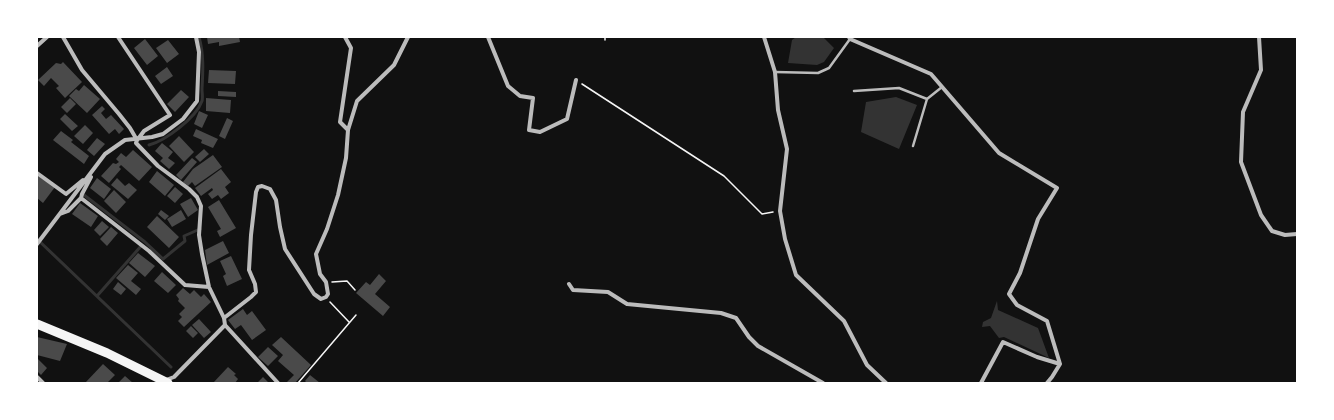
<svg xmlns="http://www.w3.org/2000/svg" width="1334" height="420" viewBox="0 0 1334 420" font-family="Poppins,sans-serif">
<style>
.water{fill:#333}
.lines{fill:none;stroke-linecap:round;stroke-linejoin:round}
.stream{stroke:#333;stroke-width:3}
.building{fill:#4a4a4a}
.path{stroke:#f5f5f5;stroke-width:1.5}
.service{stroke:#bcbcbc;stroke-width:2.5}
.minor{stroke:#bcbcbc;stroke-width:4}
.trunk{stroke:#f5f5f5;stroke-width:9}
</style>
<rect width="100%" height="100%" fill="#111"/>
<path class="water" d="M796,37H823L834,48L824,62L817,65L788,63L792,40Z
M896,97L917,105L899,149L861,132L866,102Z
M997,301L998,310L1038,328L1049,358L1004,337L999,338L990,326L982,327L983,322L991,318Z"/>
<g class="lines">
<path class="stream" d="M149,145C165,141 196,118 202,101C203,98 202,93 202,89C203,71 204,54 199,37
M84,195L145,242L163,259L185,241L184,236L200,229
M37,239L171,367
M97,296L142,245"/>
</g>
<path class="building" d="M207,37H239L240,42L219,46V42L208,44Z
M145,39L158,56L147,65L134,48Z
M168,40L179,54L167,63L156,48Z
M63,62L82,82L65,98L56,88L59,86L51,78L44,86L38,80L56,63L61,64Z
M167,67L173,76L161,84L155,76Z
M209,70L236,71L235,84L208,83Z
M84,85L100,99L87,113L69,96L76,89L79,91Z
M181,90L189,97L175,112L167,104Z
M218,91L236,92V97L218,96Z
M70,98L76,104L67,113L61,107Z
M206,98L231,100L230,113L206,111Z
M102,106L105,109L101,113L106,119L111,115L124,129L119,134L115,129L109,134L92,115Z
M199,111L208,115L202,128L194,124Z
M65,114L78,126L72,131L60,119Z
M227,118L233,121L225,139L219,136Z
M85,125L93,133L83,144L74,136Z
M196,129L218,139L213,148L201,143L202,140L193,136Z
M61,131L73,140L71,142L89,156L84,164L53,140Z
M179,136L194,152L184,162L169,146Z
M97,138L105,144L94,156L87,150Z
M162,143L173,152L168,158L175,163L169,169L160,161L163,158L155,151Z
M204,149L209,154L200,162L195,157Z
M133,150L152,167L139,181L121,165L119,167L121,169L109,183L101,176L113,163L116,164L119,162L116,159L121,153L126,157Z
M213,155L222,167L195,186L192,182L188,186L183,182L193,169Z
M192,158L197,162L181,180L176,175Z
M221,169L231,182L225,187L229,193L221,199L218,195L212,199L208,194L213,190L212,188L201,196L195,188Z
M157,171L174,185L165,196L149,182Z
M37,174L55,187L43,203L37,198Z
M97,178L111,189L104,199L90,188Z
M117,178L125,186L129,183L137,190L128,199L111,185Z
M175,187L183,194L175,203L167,196Z
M114,190L126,202L116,213L104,201Z
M191,198L198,210L188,217L180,204Z
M219,200L236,228L220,237L217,231L221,229L208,207Z
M80,203L98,216L91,227L72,214Z
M161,210L169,216L165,220L158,214Z
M181,210L186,219L172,227L167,219Z
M157,216L179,237L169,248L147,227Z
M102,221L109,227L100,236L94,230Z
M111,227L118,233L107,246L100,239Z
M223,241L229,253L207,265L205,250Z
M138,253L155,266L145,277L129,263Z
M231,256L242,279L227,286L223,276L226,274L220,261Z
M128,265L138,273L131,281L141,289L136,295L116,278Z
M162,272L176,285L168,293L154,281Z
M379,274L386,281L375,294L390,307L383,316L356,293L366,282L370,285Z
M118,282L126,289L121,295L113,289Z
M183,288L190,294L194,290L201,297L204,294L211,302L184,327L178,321L182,317L179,314L185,308L178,301L179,299L176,295Z
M243,309L247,315L252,311L266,330L252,340L241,325L235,329L228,320Z
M199,319L211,332L204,338L192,325Z
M191,326L198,333L193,338L186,331Z
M37,337L67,344L60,361L37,355Z
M281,337L311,365L295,383H286L294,375L278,361L283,355L272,345Z
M268,347L278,356L268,366L258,357Z
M37,358L47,368L41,375L37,371Z
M103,364L115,375L107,383H85Z
M228,367L236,374L234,375L238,379L235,383H213Z
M310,375L320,383H307L305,381Z
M125,376L133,383H118Z
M263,377L269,383H257Z"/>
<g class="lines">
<path class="path" d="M605,37V40
M582,84L724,176L762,214L773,212
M332,282L347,281L355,290
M330,302L349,322
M298,383L356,315"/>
<path class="service" d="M775,72L818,73L829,68L850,39
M854,91L899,88L927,99
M913,146L927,99L942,87"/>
<path class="minor" d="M63,37L82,70L119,114L130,128L137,140L136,143L158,166L189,189L197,197L201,206L199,235L202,254L209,287L224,318L225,325L278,383
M118,37L170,115L144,131L138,139
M345,37L351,48L340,122L348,130
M488,37L508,86L520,96L533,98L529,130L540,132L567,119L576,80
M764,37L775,72L778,110L787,149L780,211L785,239L796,275L844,321L867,365L886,383
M849,37L850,39L931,74L999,153L1057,188L1038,219L1020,273L1009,294L1017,305L1047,321L1060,364L1052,377L1047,383
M1259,37L1261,70L1243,112L1241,162L1261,215L1272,231L1285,235L1297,234
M37,46L47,37
M37,173L66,194L83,180L85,182
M81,198L149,251L185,285L209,287
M60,214L68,211L81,198L82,194L91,177
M37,244L105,154L125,140L152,137L163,134L183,119L197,101L199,52L196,37
M569,284L573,290L608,292L627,304L721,313L736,318L749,337L758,346L823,383
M224,318L251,297L256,292L255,284L249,270L251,235L256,192L258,187L262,186L270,189L276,200L280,227L285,249L314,294L321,299L326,297L328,294L326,282L320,274L316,254L327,229L338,195L346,158L348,130L357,101L394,65L408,37
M37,377L43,383
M166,380L174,377L225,325
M981,383L1003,342L1037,357L1060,364"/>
<path class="trunk" d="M37,324L107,353L168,383"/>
</g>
<rect width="1334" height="420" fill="none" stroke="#ffffff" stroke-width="76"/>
</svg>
